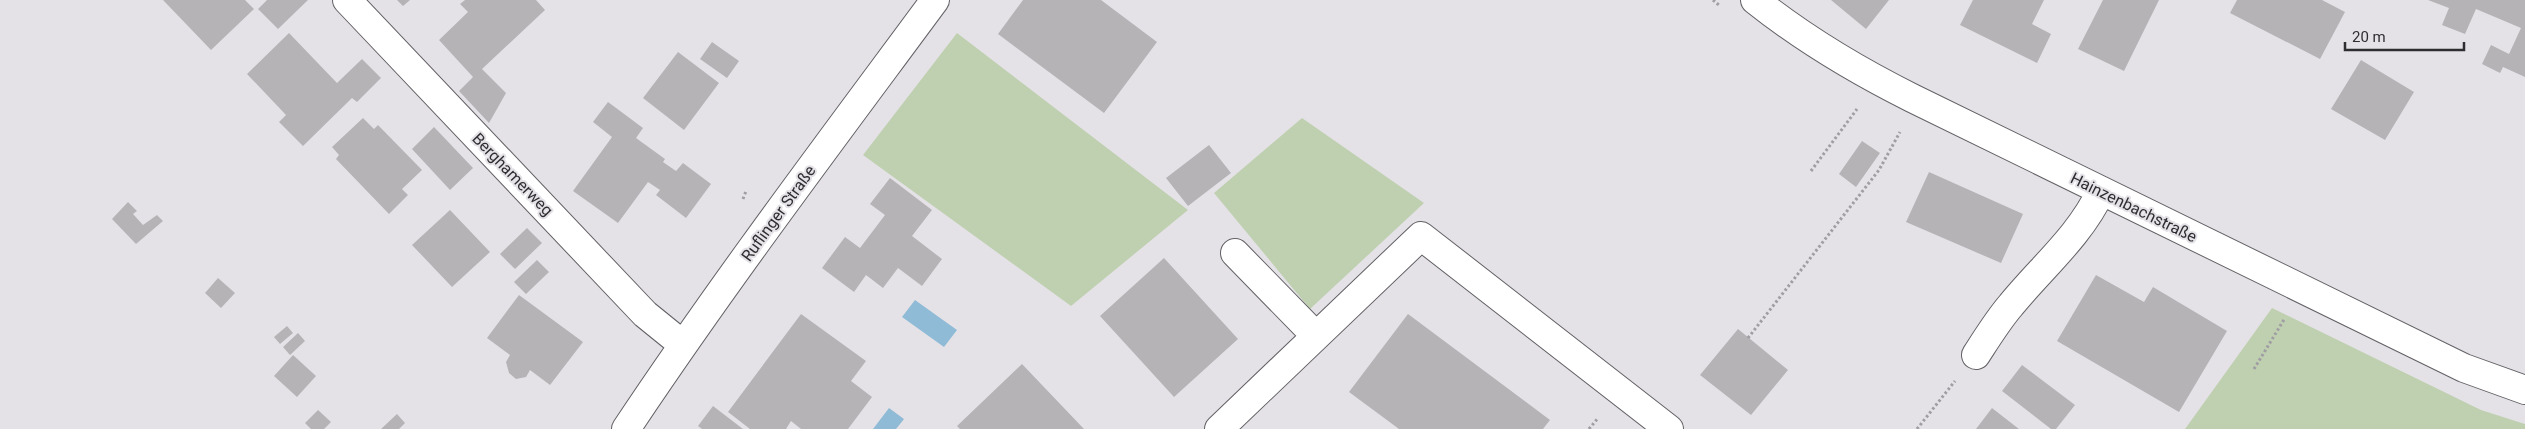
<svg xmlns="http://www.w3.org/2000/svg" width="2525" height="429" viewBox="0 0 2525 429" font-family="Roboto,sans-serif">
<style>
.green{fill:#bfd0b1}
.water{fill:#8fbbd6}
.building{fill:#b6b3b7}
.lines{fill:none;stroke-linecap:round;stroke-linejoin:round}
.minor-casing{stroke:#636165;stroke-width:30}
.path{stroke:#a09ea2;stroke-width:3;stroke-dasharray:2.5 2.5;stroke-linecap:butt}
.minor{stroke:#fff;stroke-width:28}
.labels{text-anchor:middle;stroke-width:4;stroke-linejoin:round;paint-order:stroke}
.street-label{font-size:16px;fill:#2e2d2f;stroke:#e5e2e7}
</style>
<rect width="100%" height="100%" fill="#e5e2e7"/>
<path class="green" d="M957,33L1188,210L1071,306L863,155Z
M1302,118L1424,203L1310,309L1214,193Z
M2272,308L2481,410L2525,424V429H2185Z"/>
<path class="water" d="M915,300L957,330L944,347L902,317Z
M889,408L904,419L896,429H873Z"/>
<path class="building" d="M163,0H245L254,9L211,50Z
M267,0H308L278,29L258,9Z
M397,0H410L403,6Z
M465,0H536L545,10L482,69L506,93L489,123L459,91L473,77L439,40L468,12L460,4Z
M1023,0H1101L1157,42L1104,113L998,34Z
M1831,0H1889L1866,29Z
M1973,0H2044L2032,24L2051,34L2037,63L1960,25Z
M2103,0H2159L2124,71L2078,49Z
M2237,0H2322L2345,12L2320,59L2230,13Z
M2428,0H2525V77L2503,67L2500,73L2482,64L2491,45L2509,54L2521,28L2476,9L2465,34L2442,25L2449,8Z
M289,33L337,83L362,59L381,78L357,102L352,98L303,146L279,122L286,115L247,74Z
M712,42L739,61L727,78L700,59Z
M678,52L719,83L684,130L643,98Z
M2361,60L2414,92L2385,140L2331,109Z
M608,102L643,128L636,138L665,159L663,162L676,171L683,163L711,184L686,218L656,195L660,190L648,182L618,223L573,191L612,137L593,122Z
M363,118L374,129L378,125L422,170L402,189L408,195L389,214L336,159L339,155L332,147Z
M434,127L473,168L450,190L412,149Z
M1862,141L1880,153L1856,187L1839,174Z
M1209,145L1231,173L1188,206L1166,178Z
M1929,172L2023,214L2001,263L1906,222Z
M890,178L932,210L912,236L942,259L922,286L898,268L883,288L866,275L854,292L822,268L845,237L860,248L885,215L870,204Z
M128,202L137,211L133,214L143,225L157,215L163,221L136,244L112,219Z
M450,210L490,252L452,287L412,245Z
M527,228L542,243L515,269L500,254Z
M1164,258L1238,339L1174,397L1100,316Z
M537,260L549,272L526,294L514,282Z
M2096,275L2144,302L2153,287L2227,331L2179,412L2057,341Z
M218,278L235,293L221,308L205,293Z
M519,295L583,342L550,385L530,370L526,377L516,379L509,373L506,362L510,355L487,338Z
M801,314L866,361L851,381L872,397L848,429H801L791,421L786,429H750L728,412Z
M1408,314L1550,420L1543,429H1399L1349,392Z
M287,326L293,333L280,344L274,337Z
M1738,329L1788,370L1751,415L1700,375Z
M298,333L305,341L290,355L283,347Z
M293,355L316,376L297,397L274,376Z
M1022,364L1084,429H960L957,426Z
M2022,365L2075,405L2056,429H2051L2002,391Z
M713,406L743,429H702L698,426Z
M1992,408L2019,429H1976Z
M318,410L331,422L324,429H311L305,423Z
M397,414L405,423L399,429H381Z"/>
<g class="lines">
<defs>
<path id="minor" d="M347,0L645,314L682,344
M1755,0C1804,39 1856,70 1912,98L2464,368L2525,390
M1235,253L1316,336
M1976,355C1987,338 1998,320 2011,305C2042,267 2080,236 2101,191
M626,429C724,282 830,142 935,0
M1219,429L1421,236L1669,429"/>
</defs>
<use href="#minor" class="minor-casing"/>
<path class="path" d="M1713,0L1720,6
M1811,171L1857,109
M743,199L746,191
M1748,338L1879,170L1900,132
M2254,369L2285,318
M1589,429L1598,418
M1917,429L1955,381"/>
<use href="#minor" class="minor"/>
</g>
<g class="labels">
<g class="street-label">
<text transform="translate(513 174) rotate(46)" y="6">Berghamerweg</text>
<text transform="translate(2134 207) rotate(26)" y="6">Hainzenbachstraße</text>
<text transform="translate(778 213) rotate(-54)" y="6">Ruflinger Straße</text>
</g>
</g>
<path d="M2345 42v8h119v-8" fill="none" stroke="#2e2d2f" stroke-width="2.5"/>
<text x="2352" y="42" font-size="15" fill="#2e2d2f" stroke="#e5e2e7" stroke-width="4" paint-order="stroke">20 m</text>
</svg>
